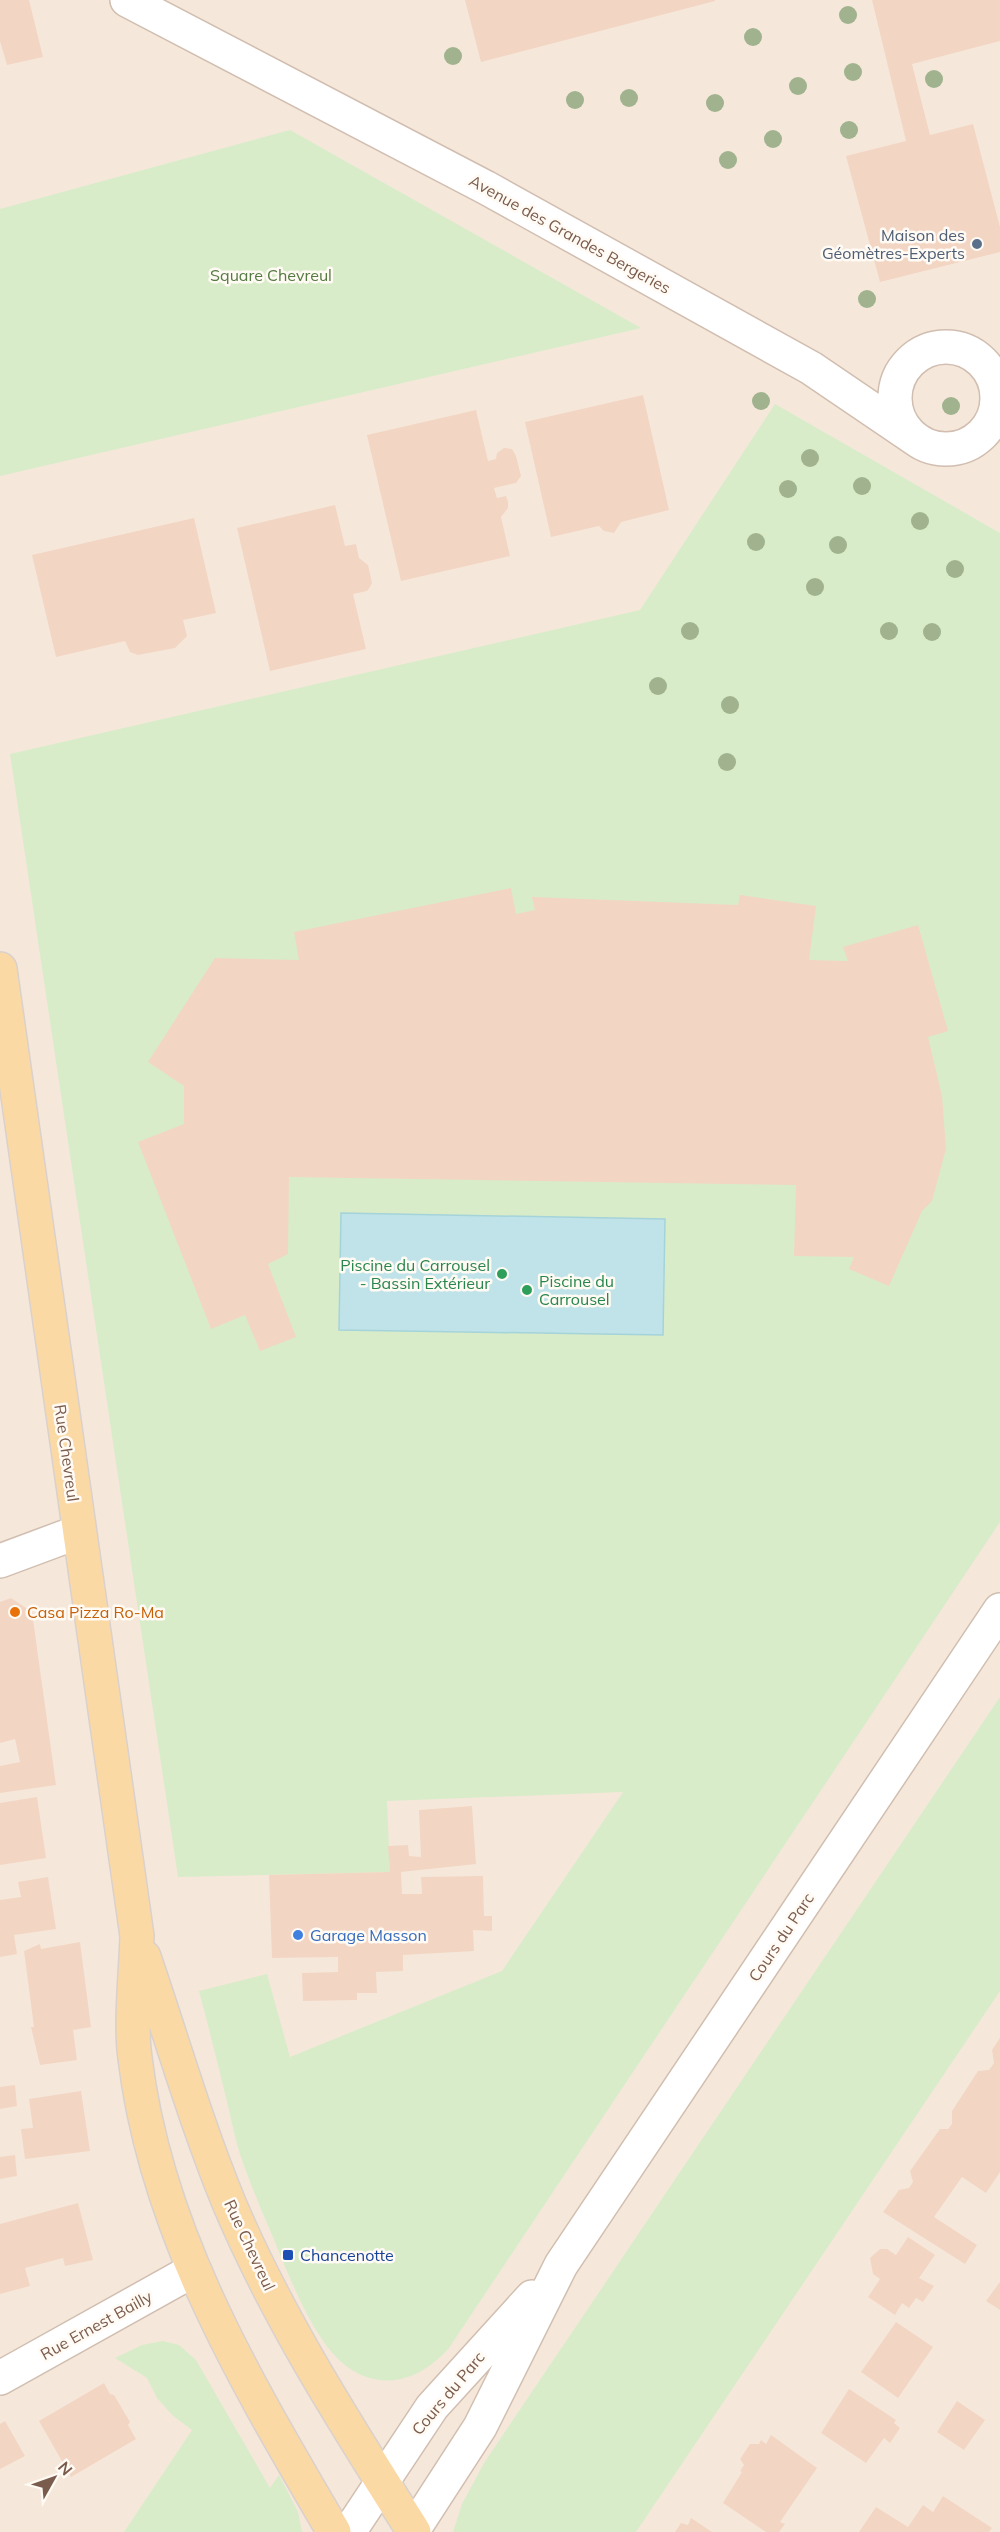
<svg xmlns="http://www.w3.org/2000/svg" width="1000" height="2532" viewBox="0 0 1000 2532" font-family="Mulish,sans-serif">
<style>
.residential{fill:#f5e8da}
.green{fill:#d8ecc9}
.water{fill:#bfe3e8;stroke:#a5d3da;stroke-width:1.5}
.building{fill:#f3d5c3}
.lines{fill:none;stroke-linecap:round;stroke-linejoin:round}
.minor-casing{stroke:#d1beb0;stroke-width:36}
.major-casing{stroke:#dad1cd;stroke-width:36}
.minor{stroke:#fff;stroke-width:33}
.major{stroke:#fbd9a5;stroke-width:33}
.tree{fill:#a0b28e}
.service-dot{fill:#5c6f8a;stroke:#fffaf3;stroke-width:2}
.leisure-dot{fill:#2e9e5b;stroke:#fffaf3;stroke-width:2}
.food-dot{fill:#e8710a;stroke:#fffaf3;stroke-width:2}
.shop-dot{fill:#3f7fe0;stroke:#fffaf3;stroke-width:2}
.transit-dot{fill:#1a4fb4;stroke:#fffaf3;stroke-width:2}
.labels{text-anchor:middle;stroke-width:5;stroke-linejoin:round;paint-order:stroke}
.street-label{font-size:16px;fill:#7a5c4d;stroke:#fffaf3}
.service-label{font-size:16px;fill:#4e5e75;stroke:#fffaf3;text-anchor:end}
.park-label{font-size:16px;fill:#537a41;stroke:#fffaf3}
.leisure-label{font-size:16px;fill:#27864d;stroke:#fffaf3;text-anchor:end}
.food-label{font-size:16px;fill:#c56008;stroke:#fffaf3;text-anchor:start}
.shop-label{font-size:16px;fill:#366cbe;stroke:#fffaf3;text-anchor:start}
.transit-label{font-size:16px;fill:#164399;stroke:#fffaf3;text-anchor:start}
</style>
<rect width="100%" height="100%" fill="#fdf6ec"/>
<path class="residential" d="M0,0H1000V2532H0Z"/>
<path class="green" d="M290,130L641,328L0,476V209Z
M775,404L1000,533V1522L449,2348C418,2383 376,2394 339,2360C314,2336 294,2288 281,2257C268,2224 253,2192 242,2160C235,2141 232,2121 227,2102C218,2065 209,2028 199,1991L267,1974L290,2057L502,1971L623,1792L387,1801L390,1872L178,1877L10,754L640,610Z
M1000,1697V1991L636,2532H453L462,2504L484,2463Z
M163,2341L179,2345L196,2360L270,2488L279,2475L298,2512L302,2532H124L192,2430L172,2415L157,2398L147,2378L115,2358L142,2345Z"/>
<path class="water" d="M341,1213L665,1219L663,1335L339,1330Z"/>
<path class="building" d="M0,0H29L43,57L7,65L0,41Z
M465,0H715V1L481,62Z
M872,0H1000V41L912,64L930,135L973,124L1000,227V252L880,282L846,156L906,141Z
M643,395L669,510L621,522L614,533L604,531L599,526L551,537L525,422Z
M476,410L488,461L496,459L497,453L504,448L512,449L516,456L521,476L516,483L494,488L497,498L506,496L508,502V508L501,517L510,556L401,581L367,435Z
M335,505L345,546L356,544L359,558L368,565L372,583L370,587L367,591L353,594L366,649L270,671L237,528Z
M194,518L216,613L183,620L187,636L175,648L138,655L130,652L125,641L56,657L32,555Z
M511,888L516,914L535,910L532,897L738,905L740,895L816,906L809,960L848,961L843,947L918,925L948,1031L928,1037L942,1096L946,1149L932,1201L922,1211L889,1286L849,1269L854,1257L794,1256L796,1185L289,1177L288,1254L268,1264L296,1337L260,1351L245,1315L211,1329L138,1142L184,1124V1086L148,1062L215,958L299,960L294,932Z
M11,1598L32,1612L56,1785L0,1793V1766L20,1762L15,1739L0,1743V1602Z
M37,1797L46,1858L0,1865V1803Z
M472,1806L476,1864L401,1872L402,1894H422L421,1877L483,1876L484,1916H492V1931L473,1930L474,1951L403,1955V1971L376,1972L377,1993H357V2000L303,2001L302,1973L338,1972V1957L272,1958L269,1875L390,1872L388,1846L408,1845L409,1856L421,1857L419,1810Z
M48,1877L56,1929L14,1935L17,1954L0,1957V1900L21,1897L18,1882Z
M80,1942L91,2027L73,2030L77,2060L40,2065L31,2027H34L24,1951L40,1944L41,1949Z
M1000,2038V2172L986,2193L962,2177L934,2217L977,2245L965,2264L883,2212L899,2190L909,2188L913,2182L910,2171L940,2129H948L952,2124V2111L978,2071L989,2070L994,2063L992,2050Z
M15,2085L17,2106L0,2109V2087Z
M81,2091L90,2151L25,2159L21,2129L33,2128L29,2099Z
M15,2155L17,2176L0,2179V2157Z
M78,2203L93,2260L65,2266L63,2258L25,2268L30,2286L0,2294V2224Z
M908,2237L935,2255L919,2278L934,2286L923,2302L916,2298L909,2308L902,2303L895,2315L868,2297L880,2279L873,2274L870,2258L880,2249H887L896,2255Z
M1000,2282V2310L986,2301Z
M896,2322L933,2347L898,2398L861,2372Z
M104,2383L110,2394L114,2395L130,2422L128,2425L136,2439L71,2477L39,2421Z
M849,2389L896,2420L894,2423L900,2428L890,2443L884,2438L866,2463L821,2433Z
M957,2401L985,2420L964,2450L937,2432Z
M5,2421L25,2456L0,2469V2424Z
M771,2435L817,2468L780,2522L785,2524L779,2532H766L723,2503L742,2472L740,2471L744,2465L740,2459L750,2444H759L761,2440L766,2444Z
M943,2496L992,2528L989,2532H859L876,2507L908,2527L923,2505L933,2512Z
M691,2518L712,2532H675L681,2523L688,2525Z"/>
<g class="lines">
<defs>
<path id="minor" d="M127,0L485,187L811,368L920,442
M895 398a51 51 0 1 1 102 0a51 51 0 1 1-102 0Z
M0,1561L78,1532
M0,2378L192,2271
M349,2532L432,2407L532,2297
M412,2532L480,2427L561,2265L1000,1610"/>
<path id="major" d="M0,969L137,1936C136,1973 130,2023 135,2058C156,2233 247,2383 334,2532
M144,1957C172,2039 196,2123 229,2203C278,2319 347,2426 414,2532"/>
</defs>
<use href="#minor" class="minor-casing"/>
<use href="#major" class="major-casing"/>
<use href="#minor" class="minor"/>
<use href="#major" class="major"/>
</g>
<g class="tree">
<circle cx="848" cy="15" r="9"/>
<circle cx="753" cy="37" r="9"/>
<circle cx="453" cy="56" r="9"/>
<circle cx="853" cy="72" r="9"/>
<circle cx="934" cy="79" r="9"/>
<circle cx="798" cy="86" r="9"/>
<circle cx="629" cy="98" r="9"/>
<circle cx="575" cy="100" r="9"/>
<circle cx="715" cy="103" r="9"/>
<circle cx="849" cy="130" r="9"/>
<circle cx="773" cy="139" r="9"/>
<circle cx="728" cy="160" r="9"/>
<circle cx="867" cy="299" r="9"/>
<circle cx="761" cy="401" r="9"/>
<circle cx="951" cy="406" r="9"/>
<circle cx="810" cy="458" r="9"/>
<circle cx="862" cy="486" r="9"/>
<circle cx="788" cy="489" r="9"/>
<circle cx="920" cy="521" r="9"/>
<circle cx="756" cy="542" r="9"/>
<circle cx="838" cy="545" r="9"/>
<circle cx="955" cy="569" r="9"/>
<circle cx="815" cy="587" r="9"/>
<circle cx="690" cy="631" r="9"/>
<circle cx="889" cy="631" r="9"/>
<circle cx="932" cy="632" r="9"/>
<circle cx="658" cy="686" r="9"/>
<circle cx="730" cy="705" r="9"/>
<circle cx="727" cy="762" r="9"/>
</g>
<circle class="service-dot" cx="977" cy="244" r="6"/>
<g class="leisure-dot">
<circle cx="502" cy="1274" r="6"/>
<circle cx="527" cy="1290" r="6"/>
</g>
<circle class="food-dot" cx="15" cy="1612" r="6"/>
<circle class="shop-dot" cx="298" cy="1935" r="6"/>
<rect class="transit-dot" x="282" y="2249" width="12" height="12" rx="3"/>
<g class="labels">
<g class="street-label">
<text transform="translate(570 234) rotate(29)" y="6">Avenue des Grandes Bergeries</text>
<text transform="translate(67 1453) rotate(82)" y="6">Rue Chevreul</text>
<text transform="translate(781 1937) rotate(-56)" y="6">Cours du Parc</text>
<text transform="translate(250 2245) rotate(65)" y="6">Rue Chevreul</text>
<text transform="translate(96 2325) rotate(-29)" y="6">Rue Ernest Bailly</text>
<text transform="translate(448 2393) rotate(-50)" y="6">Cours du Parc</text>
</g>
<g class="service-label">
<text x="965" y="241">Maison des<tspan x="965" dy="18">Géomètres-Experts</tspan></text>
</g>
<g class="park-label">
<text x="271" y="281">Square Chevreul</text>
</g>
<g class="leisure-label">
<text x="490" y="1271">Piscine du Carrousel<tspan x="490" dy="18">- Bassin Extérieur</tspan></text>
<text x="539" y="1287" text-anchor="start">Piscine du<tspan x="539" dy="18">Carrousel</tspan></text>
</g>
<g class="food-label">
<text x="27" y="1618">Casa Pizza Ro-Ma</text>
</g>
<g class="shop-label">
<text x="310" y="1941">Garage Masson</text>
</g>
<g class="transit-label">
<text x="300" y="2261">Chancenotte</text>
</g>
</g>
<g transform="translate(54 2478) rotate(50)" stroke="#fffaf3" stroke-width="4.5" paint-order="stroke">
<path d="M0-4.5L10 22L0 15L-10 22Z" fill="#7a5c4d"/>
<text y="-9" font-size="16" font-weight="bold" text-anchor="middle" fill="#7a5c4d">N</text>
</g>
</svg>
